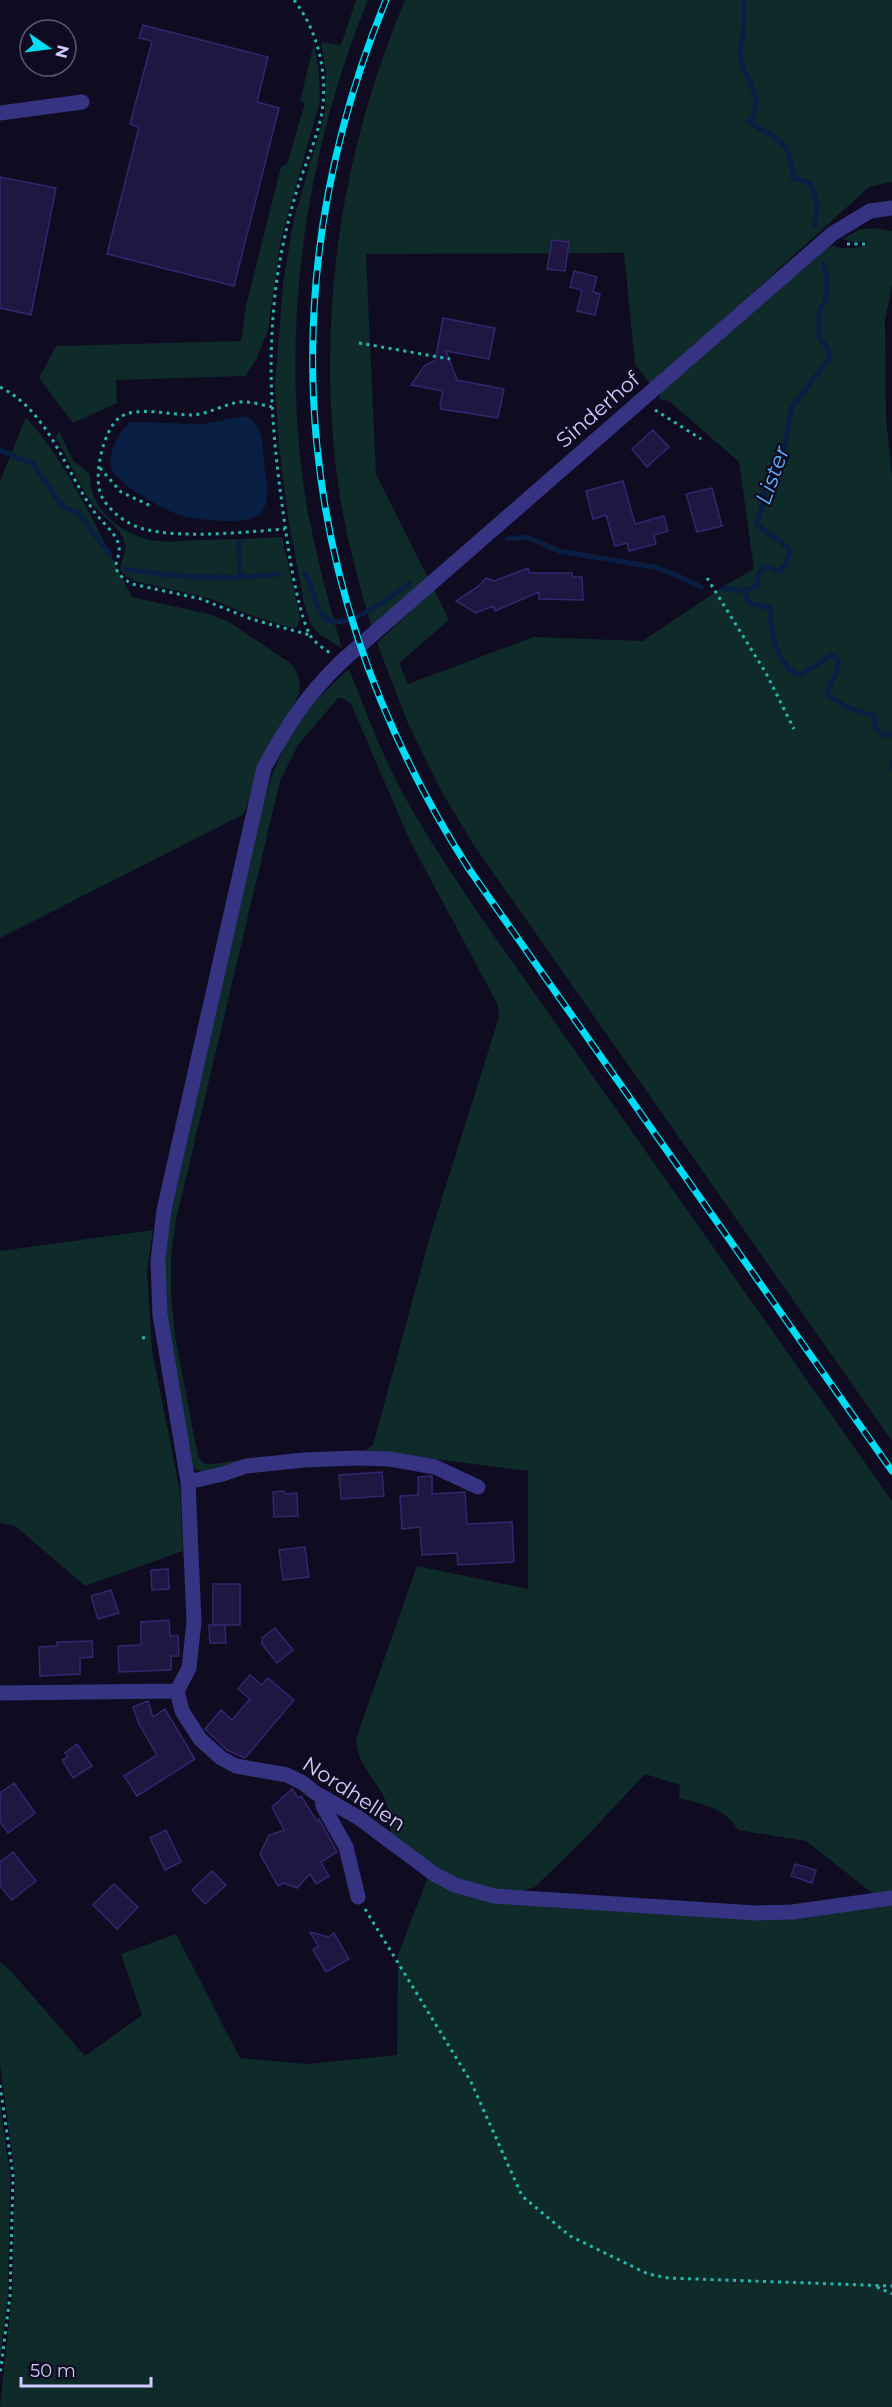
<svg xmlns="http://www.w3.org/2000/svg" width="892" height="2407" viewBox="0 0 892 2407" font-family="Montserrat,sans-serif">
<style>
.green{fill:#0e2a29}
.water{fill:#081e42}
.lines{fill:none;stroke-linecap:round;stroke-linejoin:round}
.stream{stroke:#081e42;stroke-width:5}
.building{fill:#1f1642;stroke:#342670;stroke-width:1.5}
.path{stroke:#25b8ae;stroke-width:3;stroke-dasharray:3 4.5;stroke-linecap:butt}
.minor{stroke:#353382;stroke-width:15}
.rail-casing{stroke:#00def5;stroke-width:7}
.rail{stroke:#0f0b20;stroke-width:4.5;stroke-dasharray:14;stroke-linecap:butt}
.labels{text-anchor:middle;stroke-width:4.5;stroke-linejoin:round;paint-order:stroke}
.street-label{font-size:21px;fill:#d0caff;stroke:#0f0b20}
.water-label{font-size:22px;font-style:italic;fill:#58b3ff;stroke:#0f0b20}
</style>
<rect width="100%" height="100%" fill="#0f0b20"/>
<path class="green" d="M356,0H368C303,159 279,337 307,507C316,555 328,601 342,648L319,634L311,625L304,603L289,523L279,446L275,386L283,283L294,218L325,114L326,72L321,42L341,45Z
M405,0H892V182L869,187L651,385L635,364L624,253L366,254L376,474L428,578L371,626C358,579 345,533 338,484C316,318 340,155 405,0Z
M314,43L319,73L320,101L281,239L268,330L256,360L245,376L116,380L117,403L73,423L39,378L56,346L241,341L246,306L281,167L287,164L305,103L300,101Z
M874,228L892,231V284L885,321L886,418L892,476V1441L473,844L440,789L407,721L377,643L434,589L449,620L399,663L408,684L533,637L643,641L724,586L754,569L739,462L669,401L660,399V389L827,246C833,245 835,247 842,248C850,249 860,247 868,245L867,241L855,243L842,239L859,230Z
M26,417C72,469 100,536 132,597L209,614L229,622L290,663C297,671 302,681 299,693C294,707 282,721 275,734C262,760 253,787 244,814L0,938V481Z
M59,431L73,460L90,474C89,510 123,537 158,541C172,543 186,540 200,540C227,539 255,539 282,537L300,618L297,627L292,628L244,613L211,599L134,581L123,574L120,568C122,559 127,550 124,541C120,527 100,515 91,502C78,482 68,458 56,437Z
M349,669C365,709 380,750 400,788C423,831 451,872 478,913L892,1501V1894L876,1896L806,1841L738,1830C726,1808 702,1804 679,1798L680,1785L645,1774L585,1838L535,1887L522,1892L505,1891L460,1882L391,1838C390,1824 390,1810 384,1797C372,1774 358,1766 356,1739L417,1566L528,1589V1471L365,1450L373,1445L430,1236L499,1017L498,1005L409,839L351,704L343,698H338L298,745L280,781L176,1220L171,1258V1296L175,1336L198,1457L205,1464H214L268,1456C249,1462 205,1481 190,1465L165,1306V1263L170,1218L263,801C281,743 303,709 349,669Z
M153,1230L147,1270L152,1350L180,1491L183,1551L85,1586L15,1526L0,1523V1251Z
M429,1874L462,1893L748,1917L892,1905V2407H0L12,2296L15,2175L0,2065V1962L9,1969L85,2056L142,2015L121,1954L176,1934L240,2058L307,2064L397,2055L398,1955Z
M0,2102L10,2174L8,2296L0,2360Z"/>
<path class="water" d="M245,416C264,425 263,445 264,464C266,480 272,499 261,513C249,527 193,520 177,514C162,509 114,482 111,467C108,449 119,434 130,422L202,424Z"/>
<g class="lines">
<path class="stream" d="M744,0C744,11 745,22 743,33C743,39 740,46 740,52C741,80 769,94 749,122C779,140 791,140 793,178L810,183L817,204L815,225
M823,263L827,278L826,299L819,313V336L828,350L829,359L792,407L782,461L765,485L763,504L756,523C766,535 780,538 790,550L786,564L779,572L769,567L763,568L759,573L757,586L744,591L749,603L770,608C770,628 777,670 800,675L831,655L838,660C840,674 828,682 827,695L846,707L874,716L876,729L885,735L892,734
M0,450L33,464L63,507L78,513L110,554
M508,539L527,537L559,551L654,567L676,575L701,587
M239,542L240,573L245,577
M126,569C177,578 228,580 279,574
M305,574C314,586 315,607 323,616C341,637 391,595 409,584
M724,588L744,591
M892,762V767"/>
</g>
<path class="building" d="M143,25L268,57L257,102L279,108L234,286L107,254L139,127L130,124L152,41L139,38Z
M0,177L56,188L31,315L0,308Z
M552,240L569,242L565,271L547,269Z
M574,271L597,277L593,292L600,294L595,315L577,311L582,290L570,287Z
M443,318L495,328L489,359L446,351L457,380L504,389L498,418L441,409L440,405L443,391L411,385L425,365L435,361Z
M653,430L669,447L647,467L632,449Z
M623,481L635,524L664,516L668,531L654,535L656,544L629,551L627,543L615,546L606,515L593,519L586,491Z
M712,488L722,526L697,532L686,494Z
M528,568L529,573H572V577H582L583,600L539,599V592L495,611L493,606L476,613L456,601L479,586L486,578L494,581Z
M382,1472L384,1496L341,1499L339,1475Z
M432,1476V1494L465,1492L467,1524L512,1522L514,1562L458,1565L457,1553L422,1555L420,1527L402,1529L400,1496L418,1495V1477Z
M283,1491L286,1494L297,1493L298,1516L274,1517L273,1492Z
M305,1547L309,1577L283,1580L279,1550Z
M168,1569L169,1589L152,1590L151,1570Z
M213,1584H240V1625H213Z
M111,1590L119,1613L98,1619L91,1596Z
M169,1620L170,1636H178L179,1656H171V1670L119,1672L118,1646L141,1645V1622Z
M209,1625H225L226,1643H210Z
M275,1628L293,1650L277,1663L262,1644V1638Z
M92,1641L93,1657L80,1658V1674L40,1676L39,1647L57,1646V1642Z
M250,1675L262,1685L268,1678L294,1700L245,1758L227,1750L205,1729L221,1710L232,1720L250,1699L238,1689Z
M148,1701L153,1717L165,1709L195,1759L137,1796L124,1776L157,1755L139,1724L133,1707Z
M77,1744L92,1766L73,1778L62,1760L68,1757L65,1753Z
M14,1783L35,1813L8,1833L0,1822V1793Z
M292,1789L298,1798L301,1796L317,1821L319,1819L337,1852L321,1862L329,1876L316,1884L310,1874L297,1888L284,1883L278,1886L260,1854L269,1835L284,1830L272,1807Z
M166,1830L181,1862L165,1870L150,1838Z
M13,1852L36,1881L12,1900L0,1886V1862Z
M795,1864L816,1870L812,1883L791,1876Z
M212,1871L226,1885L205,1904L192,1890Z
M114,1884L138,1907L117,1929L93,1905Z
M310,1932L328,1937L334,1933L349,1959L326,1972L313,1950L318,1946Z"/>
<g class="lines">
<path class="path" d="M294,0C318,31 328,73 322,112C317,139 305,164 297,190C286,227 277,267 274,306C266,387 276,466 288,546C291,567 300,617 310,635C314,642 323,648 330,653
M847,244H867
M359,343L450,359
M0,387C48,411 64,468 93,510C99,519 110,528 116,538C128,560 100,565 132,584L201,599L251,619L310,635
M272,407C262,405 250,401 240,402C224,404 209,414 192,415C172,415 137,406 120,417C103,429 92,479 102,497C110,512 128,525 144,529C183,539 245,532 285,529
M655,410L701,439
M100,468L121,492L151,506
M707,578L766,673L794,729
M142,1338L149,1337
M365,1909L471,2082L522,2196L570,2236L648,2274L668,2278L892,2286
M0,2085L13,2175L10,2296L0,2375
M877,2287L892,2294"/>
<path class="minor" d="M0,113L82,102
M892,208L870,211L832,234L342,661C306,696 288,724 264,768L164,1210L158,1260L160,1315L188,1482L194,1622L189,1668L177,1691L182,1711L200,1739L221,1758L236,1766L287,1775L303,1783L314,1792L359,1818L434,1874L455,1885L494,1896L756,1913L792,1912L892,1898
M188,1482L223,1474L246,1466L304,1460L357,1458L390,1459L435,1467L478,1487
M0,1693L177,1691
M322,1797L323,1806L346,1847L358,1897"/>
<defs>
<path id="rail" d="M386,0C264,298 296,599 469,869L892,1471"/>
</defs>
<use href="#rail" class="rail-casing"/>
<use href="#rail" class="rail"/>
</g>
<g class="labels">
<g class="street-label">
<text transform="translate(598 410) rotate(-41)" y="7">Sinderhof</text>
<text transform="translate(354 1794) rotate(33)" y="7">Nordhellen</text>
</g>
<g class="water-label">
<text transform="translate(772 475) rotate(-70)" y="8">Lister</text>
</g>
</g>
<g transform="translate(48 48) rotate(104)"><circle r="28" fill="#0f0b20" stroke="#5c5779" stroke-width="1.5"/>
<path d="M0-4.5L10 22L0 15L-10 22Z" fill="#00def5"/>
<text y="-9" font-size="16" font-weight="bold" text-anchor="middle" fill="#d0caff">N</text>
</g>
<path d="M21 2377v9h130v-9" fill="none" stroke="#d0caff" stroke-width="3"/>
<text x="30" y="2377" font-size="18" fill="#d0caff" stroke="#0f0b20" stroke-width="4.5" paint-order="stroke">50 m</text>
</svg>
